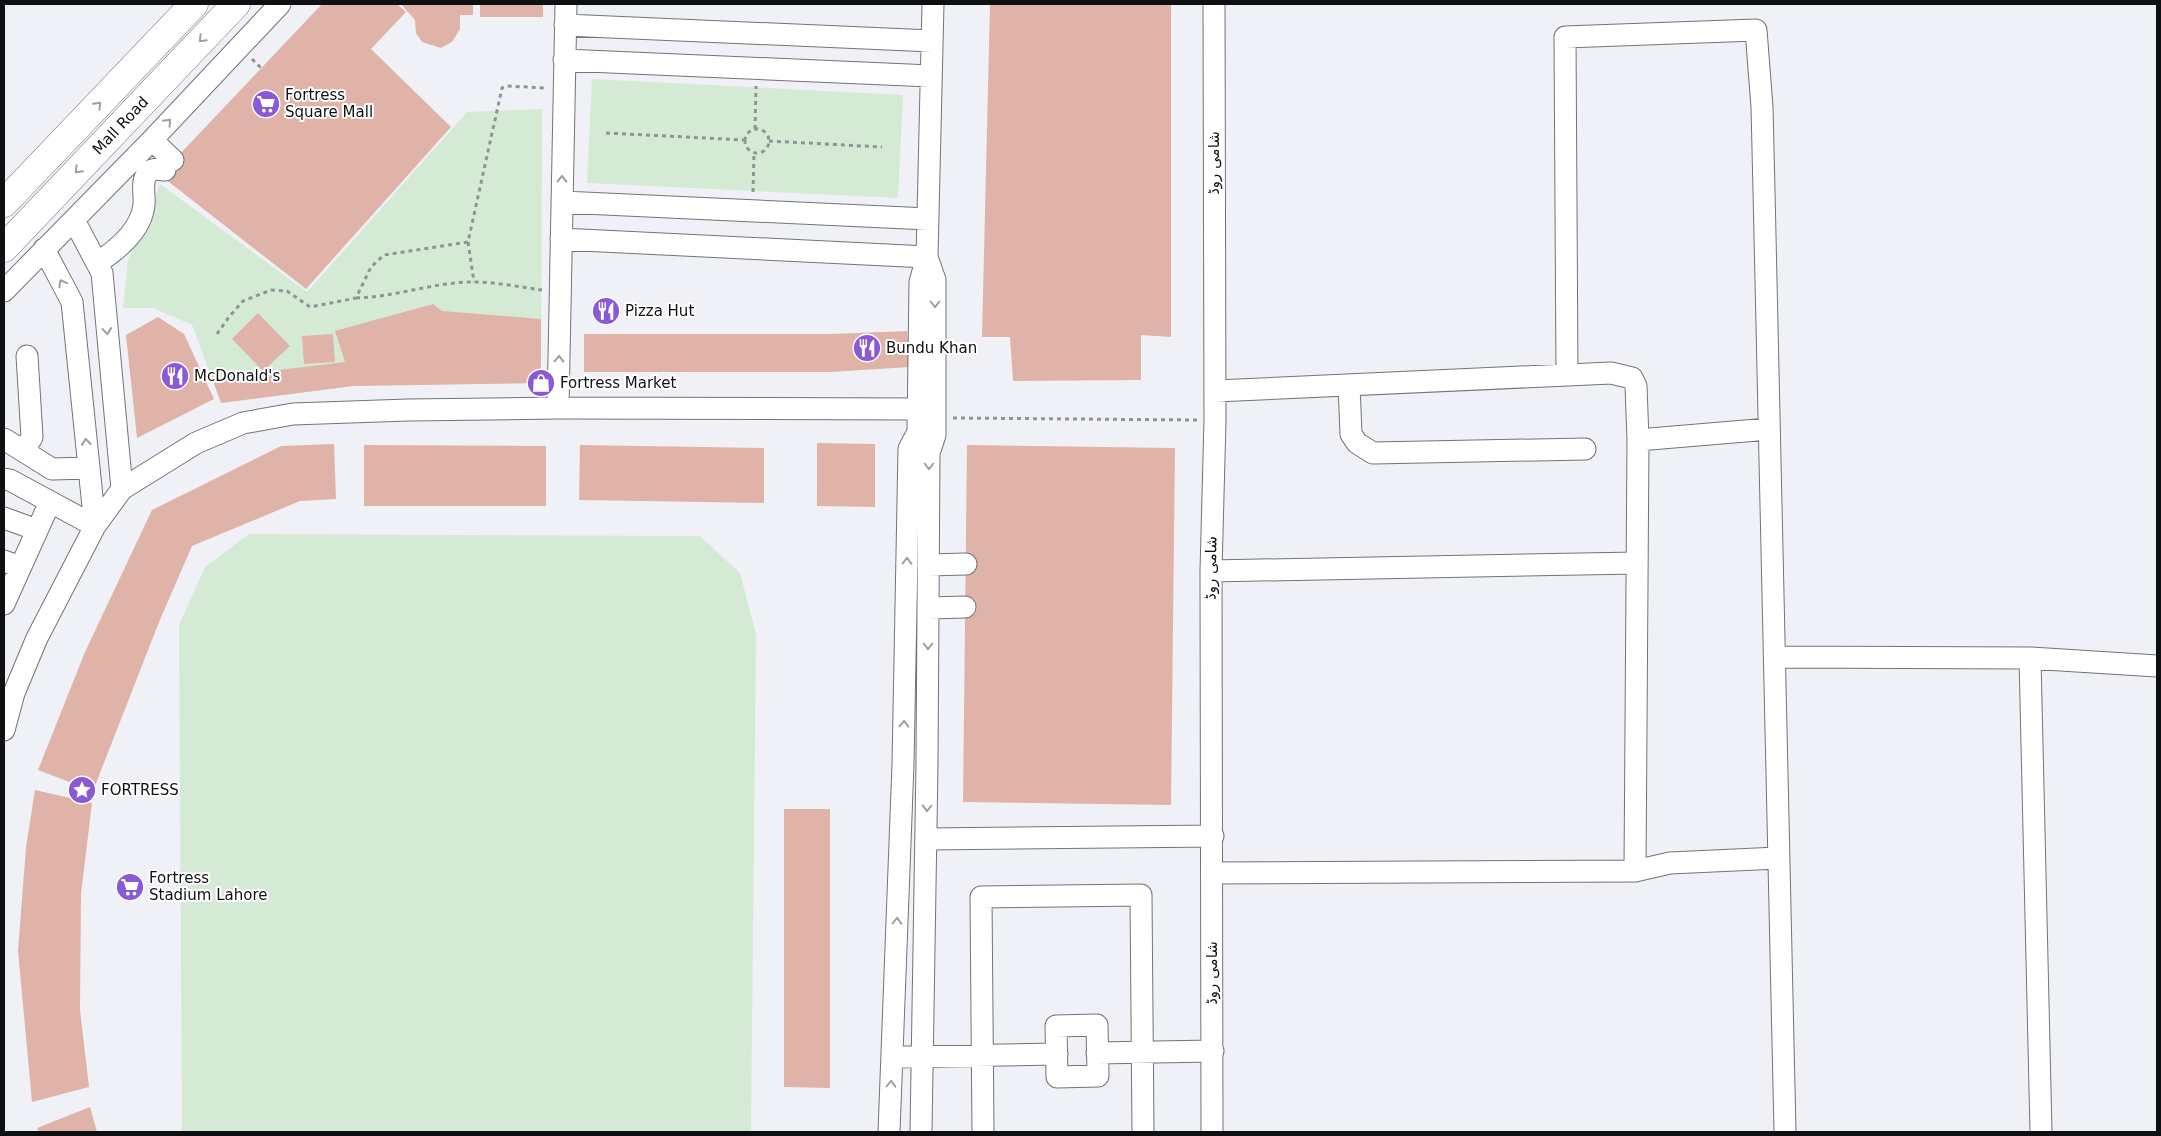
<svg xmlns="http://www.w3.org/2000/svg" width="2161" height="1136" viewBox="0 0 2161 1136" font-family="'DejaVu Sans','Noto Sans Arabic',sans-serif">
<style>
.green{fill:#d5ead5}
.building{fill:#e0b3a8}
.lines{fill:none;stroke-linecap:round;stroke-linejoin:round}
.minor-casing{stroke:#717477;stroke-width:23}
.major-casing{stroke:#717477;stroke-width:29}
.path{stroke:#919296;stroke-width:3;stroke-dasharray:4 4;stroke-linecap:butt}
.minor{stroke:#fff;stroke-width:21}
.major{stroke:#fff;stroke-width:28}
.oneway{stroke:#9f9fa0}
.labels{text-anchor:middle;stroke-width:4;stroke-linejoin:round;paint-order:stroke}
.poi-label{font-size:15px;fill:#0f1011;stroke:#fff;text-anchor:start}
.street-label{font-size:15px;fill:#0f1011;stroke:#fff}
</style>
<rect width="100%" height="100%" fill="#eff1f6"/>
<path class="green" d="M592,79L903,95L898,198L587,183Z
M542,109L541,383L353,386L221,403L192,325L153,308H123L128,260L147,220L160,184L307,292L467,112Z
M249,534L700,536L740,573L756,634L751,1132H182L179,625L205,567Z"/>
<path class="building" d="M322,4H397L406,12L371,49L451,127L306,289L160,175Z
M401,4H473V15H460V29L452,42L441,48L422,42L416,33L415,20Z
M480,4H543V17H480Z
M990,4H1171V337L1141,335V380L1013,381L1010,337H982Z
M433,304L442,311L541,319V383L353,386L221,403L212,378L345,362L335,331Z
M258,313L290,346L263,371L232,339Z
M158,317L184,334L214,399L137,438L126,335Z
M907,331L910,367L831,372H584V334H831Z
M333,334L335,362L304,364L302,336Z
M817,443L875,444V507L817,506Z
M334,444L336,499L300,501L192,546L159,622L93,791L38,770L85,652L152,510L281,446Z
M364,445L546,446V506H364Z
M580,445L764,448V503L579,500Z
M967,445L1175,448L1171,805L963,802Z
M35,790L92,803L81,894L80,1010L89,1087L32,1102L18,951L26,847Z
M784,809H830V1088L784,1087Z
M90,1107L97,1132H39L37,1128Z"/>
<g class="lines">
<defs>
<path id="minor" d="M565,25L932,41
M564,60L931,76
M152,140L173,160
M562,202L928,219
M74,220L102,273L122,489
M561,239L927,257
M44,249L72,302L95,526
M97,263C117,250 141,231 144,205C145,195 141,182 147,174C151,168 158,169 165,170
M4,291L152,140L280,4
M1567,375L1565,37L1756,30L1762,107L1764,191L1785,1132
M1349,385L1351,434L1357,443L1373,453L1585,449
M1215,391L1611,373L1632,378L1636,386L1638,440L1769,429
M558,408L566,4
M4,439L52,469L89,468
M24,451L32,437L27,356
M4,479L10,480L95,526
M4,518L37,530
M4,561L20,567
M928,565L966,564
M1211,571L1637,563
M4,604L50,502
M929,608L965,607
M1775,657L2030,658L2157,666
M2030,658L2041,1132
M4,730L14,693L37,638L95,526L122,489L196,443L243,423L293,414L408,410L558,408L919,409
M926,839L1213,836
M1635,871L1670,863L1778,858
M1212,873L1635,871L1638,440
M1097,1025L1098,1076L1057,1077L1056,1026Z
M1097,1053L1213,1051
M892,1057L1057,1054
M889,1132L903,764L909,449L918,432L920,282L927,257L933,4
M921,1132L927,764L929,453L935,435V280L927,257
M983,1132L981,897L1141,895L1143,1132
M1212,1132L1211,571L1215,420L1214,4"/>
<g id="major">
<path d="M4,203L194,4"/>
<path id="s1" d="M4,248L236,4"/>
</g>
</defs>
<use href="#minor" class="minor-casing"/>
<use href="#major" class="major-casing"/>
<path class="path" d="M252,59L261,68
M755,129L756,86
M745 141a12 12 0 1 1 24 0a12 12 0 1 1-24 0Z
M606,133L745,140
M769,141L882,147
M753,192L754,153
M468,242L474,282
M356,298C396,297 434,282 473,282C496,282 520,287 542,290
M217,334L229,317L243,301L271,290L287,291L310,307L356,298L371,267L384,255L468,242L502,88L507,86L546,88
M953,418L1197,420"/>
<use href="#minor" class="minor"/>
<use href="#major" class="major"/>
</g>
<defs><path id="oneway-chevron" d="M-2-3.5L2.5 0L-2 3.5" fill="none" stroke-width="1.6" stroke-linecap="round" stroke-linejoin="round" transform="scale(1.25)"/></defs>
<g class="oneway">
<use href="#oneway-chevron" transform="translate(202 39) rotate(134)"/>
<use href="#oneway-chevron" transform="translate(98 105) rotate(-46)"/>
<use href="#oneway-chevron" transform="translate(168 122) rotate(-47)"/>
<use href="#oneway-chevron" transform="translate(78 170) rotate(134)"/>
<use href="#oneway-chevron" transform="translate(562 179) rotate(-89)"/>
<use href="#oneway-chevron" transform="translate(62 283) rotate(-118)"/>
<use href="#oneway-chevron" transform="translate(935 304) rotate(90)"/>
<use href="#oneway-chevron" transform="translate(107 331) rotate(85)"/>
<use href="#oneway-chevron" transform="translate(559 359) rotate(-89)"/>
<use href="#oneway-chevron" transform="translate(86 442) rotate(-96)"/>
<use href="#oneway-chevron" transform="translate(929 466) rotate(90)"/>
<use href="#oneway-chevron" transform="translate(907 561) rotate(-89)"/>
<use href="#oneway-chevron" transform="translate(928 646) rotate(90)"/>
<use href="#oneway-chevron" transform="translate(904 724) rotate(-89)"/>
<use href="#oneway-chevron" transform="translate(927 808) rotate(91)"/>
<use href="#oneway-chevron" transform="translate(897 921) rotate(-88)"/>
<use href="#oneway-chevron" transform="translate(891 1084) rotate(-88)"/>
</g>
<defs>
<symbol id="supermarket-disc" viewBox="-11 -11 22 22"><circle r="9.5" fill="#8a5ad4" stroke="#fff"/><path d="M-6-5.5h2.5l.6 2H6L4.5 2H-2.5L-4.4-4H-6ZM-1.5 3.2a1.3 1.3 0 1 0 .1 0ZM3 3.2a1.3 1.3 0 1 0 .1 0Z" fill="#fff"/></symbol>
<symbol id="restaurant-disc" viewBox="-11 -11 22 22"><circle r="9.5" fill="#8a5ad4" stroke="#fff"/><path d="M-5-6h1v4h1v-4h1v4h1v-4h1v5L-1.5 .5V6h-2V.5L-5-1ZM5-6V6H3V1.5H1.5Q1.5-4 5-6Z" fill="#fff"/></symbol>
<symbol id="shop-disc" viewBox="-11 -11 22 22"><circle r="9.5" fill="#8a5ad4" stroke="#fff"/><path d="M-5-2.5h2.3a2.7 3.5 0 0 1 5.4 0H5L5.5 6h-11ZM-1.5-2.5h3a1.5 2.3 0 0 0-3 0Z" fill="#fff"/></symbol>
<symbol id="sight-disc" viewBox="-11 -11 22 22"><circle r="9.5" fill="#8a5ad4" stroke="#fff"/><path d="M0-6L1.8-2.2L6-1.7L2.9 1.2L3.7 5.4L0 3.3L-3.7 5.4L-2.9 1.2L-6-1.7L-1.8-2.2Z" fill="#fff"/></symbol>
</defs>
<g fill-rule="evenodd">
<use href="#supermarket-disc" x="250" y="88" width="32" height="32"/>
<use href="#restaurant-disc" x="590" y="295" width="32" height="32"/>
<use href="#restaurant-disc" x="851" y="332" width="32" height="32"/>
<use href="#restaurant-disc" x="159" y="360" width="32" height="32"/>
<use href="#shop-disc" x="525" y="367" width="32" height="32"/>
<use href="#sight-disc" x="66" y="774" width="32" height="32"/>
<use href="#supermarket-disc" x="114" y="871" width="32" height="32"/>
</g>
<g class="labels">
<g class="poi-label">
<text x="285" y="100">Fortress<tspan x="285" dy="17">Square Mall</tspan></text>
<text x="625" y="316">Pizza Hut</text>
<text x="886" y="353">Bundu Khan</text>
<text x="194" y="381">McDonald's</text>
<text x="560" y="388">Fortress Market</text>
<text x="101" y="795">FORTRESS</text>
<text x="149" y="883">Fortress<tspan x="149" dy="17">Stadium Lahore</tspan></text>
</g>
<g class="street-label">
<text dy="5" stroke="none"><textPath href="#s1" startOffset="169">Mall Road</textPath></text>
<text transform="translate(1214 163) rotate(-90)" y="5">شامی روڈ</text>
<text transform="translate(1211 568) rotate(-89)" y="5">شامی روڈ</text>
<text transform="translate(1212 973) rotate(-90)" y="5">شامی روڈ</text>
</g>
</g>
<rect width="2161" height="1136" fill="none" stroke="#0f1011" stroke-width="10"/>
</svg>
